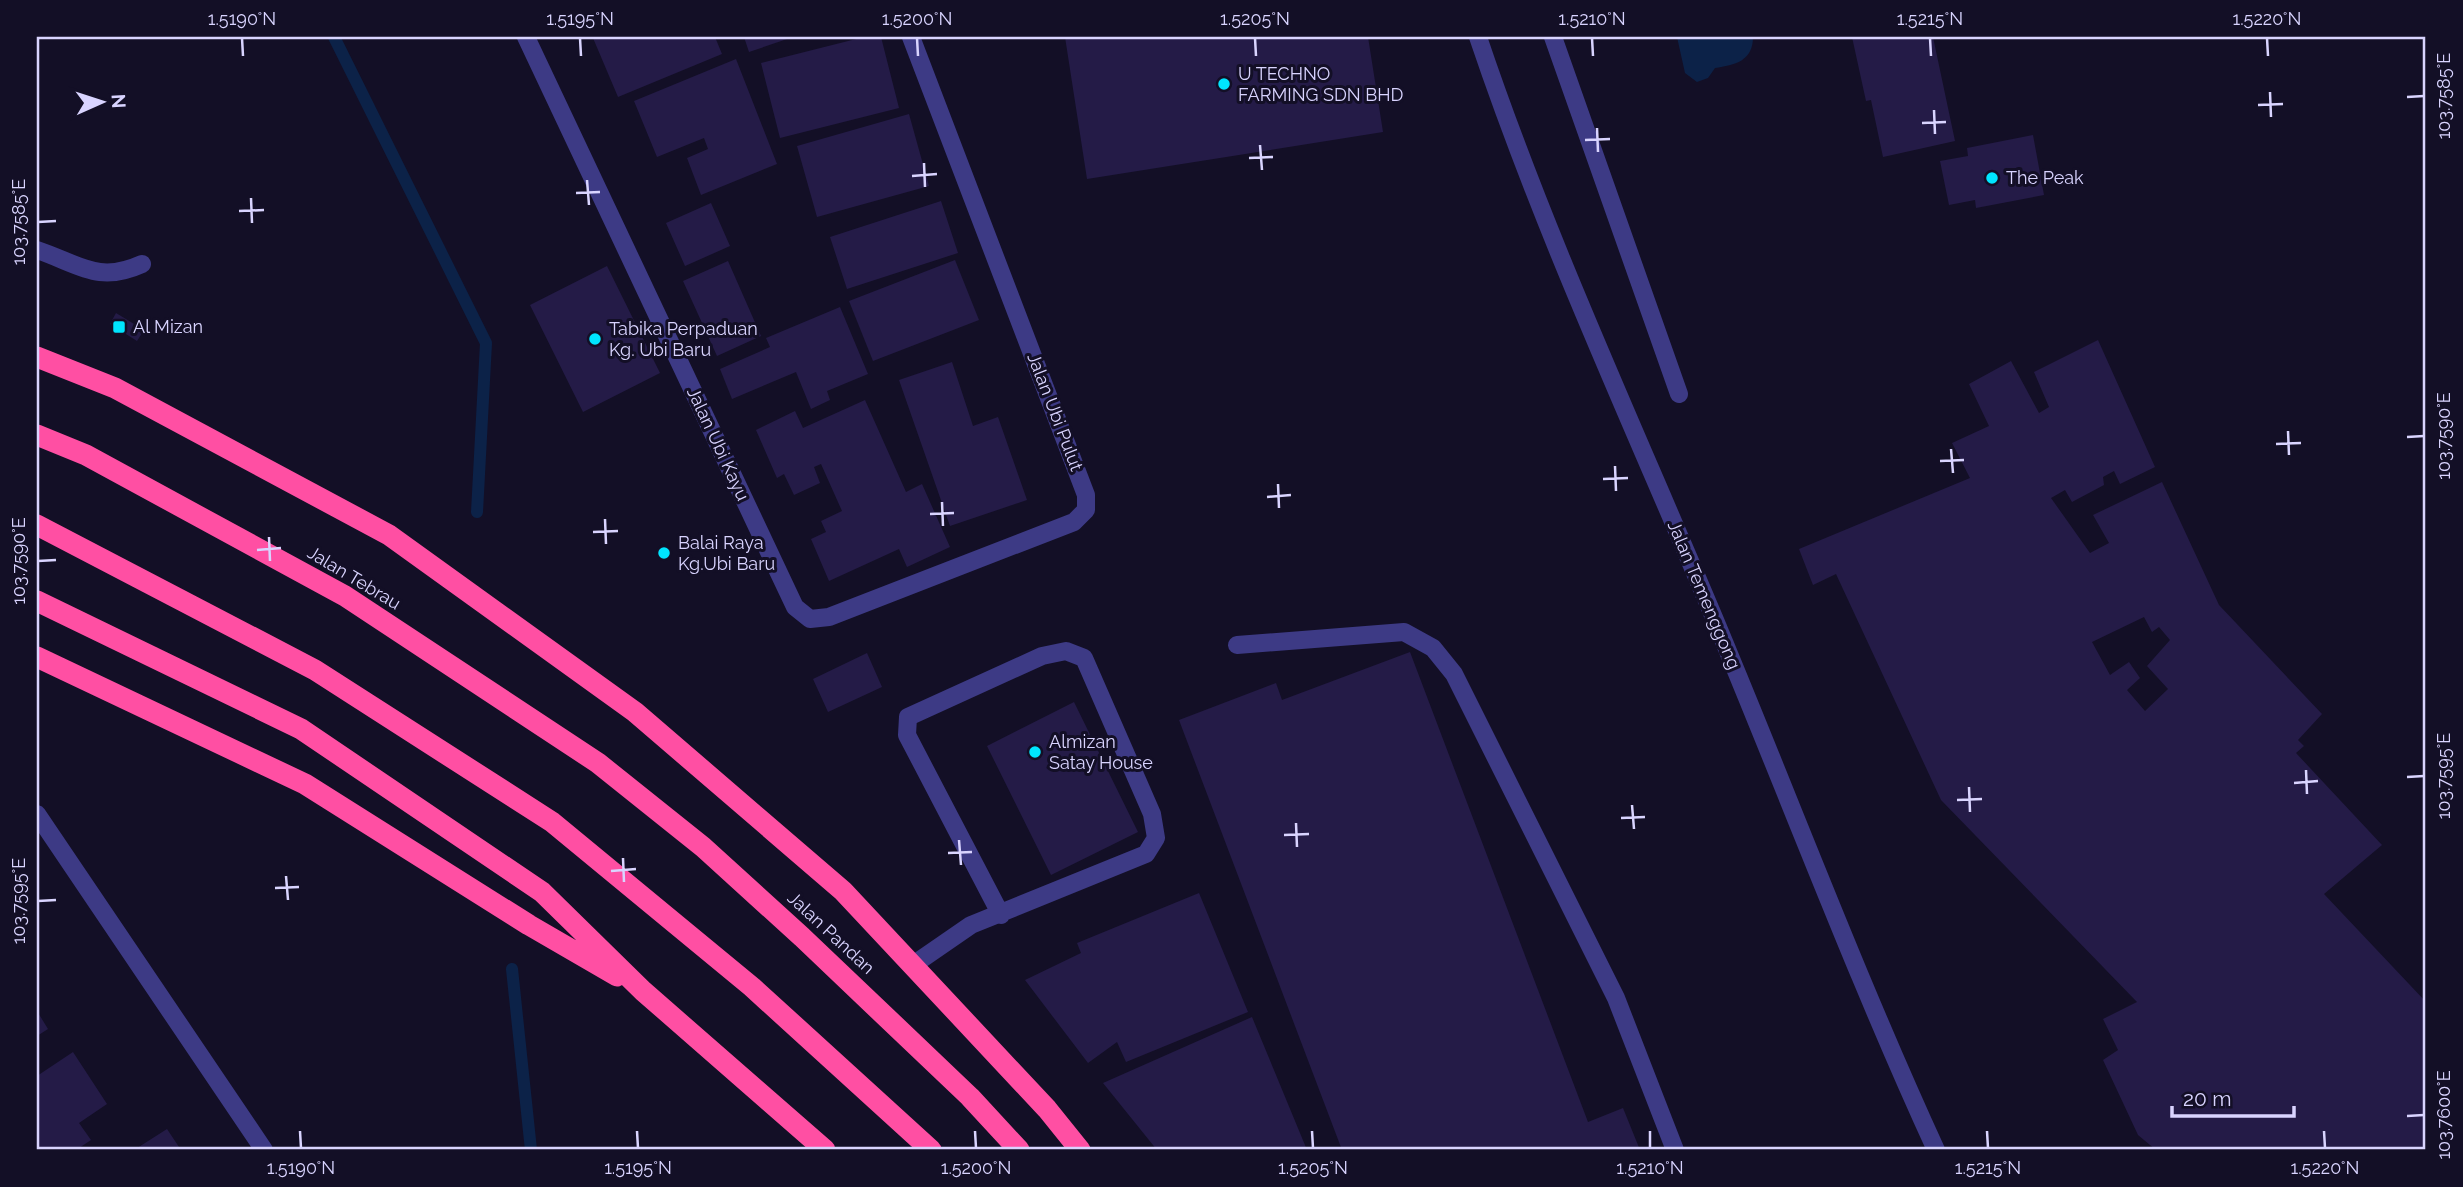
<svg xmlns="http://www.w3.org/2000/svg" width="2463" height="1187" viewBox="0 0 2463 1187" font-family="Raleway,sans-serif">
<style>
.water{fill:#0c2248}
.lines{fill:none;stroke-linecap:round;stroke-linejoin:round}
.stream{stroke:#0c2248;stroke-width:12}
.building{fill:#241b47;fill-rule:evenodd}
.lane{stroke:#3d3a85;stroke-width:18}
.street{stroke:#3d3a85;stroke-width:18}
.highway{stroke:#ff4fa3;stroke-width:21}
.ticks{fill:none;stroke:#d9d4ff;stroke-width:2.5}
.poi-dot{fill:#00e5ff;stroke:#130f26;stroke-width:2.5}
.labels{text-anchor:middle;stroke-width:6;stroke-linejoin:round;paint-order:stroke}
.poi-label{font-size:18px;fill:#d9d4ff;stroke:#130f26;text-anchor:start}
.street-label{font-size:18px;fill:#d9d4ff;stroke:#130f26}
.neatline{fill:none;stroke:#d9d4ff;stroke-width:2.5}
.ticks-label{font-size:18px;text-anchor:middle;fill:#d9d4ff}
</style>
<rect width="100%" height="100%" fill="#130f26"/>
<path class="water" d="M1677,37H1753C1753,61 1735,65 1715,68L1708,78L1697,82L1685,73Z"/>
<g class="lines">
<path class="stream" d="M334,37L486,343L477,512
M512,969L531,1150"/>
</g>
<path class="building" d="M715,37L722,54L618,97L593,38Z
M744,37H793L749,52Z
M864,37H881L899,108L780,138L761,63Z
M1065,37H1368L1383,132L1087,179Z
M1852,37H1933L1955,141L1883,157L1871,100L1866,101Z
M736,59L777,164L701,195L687,158L708,149L704,138L657,157L634,101Z
M909,114L929,186L817,217L797,146Z
M2033,135L2044,195L1976,208L1975,200L1949,205L1940,161L1968,156L1967,148Z
M941,201L958,253L847,289L830,237Z
M711,203L730,246L685,266L666,223Z
M955,260L979,320L873,361L849,301Z
M728,261L761,336L717,356L683,281Z
M607,266L660,373L583,412L530,305Z
M840,307L868,374L827,391L830,400L811,409L796,372L732,399L720,369L770,347L766,338Z
M116,313L144,330L137,341L110,324Z
M2098,340L2155,467L2120,484L2114,471L2103,477L2104,485L2072,502L2065,490L2051,498L2090,553L2109,543L2093,515L2162,482L2219,605L2322,714L2298,740L2304,746L2296,753L2382,845L2324,894L2426,1002V1150H2156L2138,1135L2103,1060L2118,1050L2103,1019L2137,1002L1941,800L1836,574L1813,585L1799,549L1970,478L1952,443L1989,426L1969,384L2011,361L2039,413L2049,407L2034,372ZM2144,617L2152,632L2159,627L2170,640L2147,666L2168,689L2145,711L2127,690L2140,678L2129,662L2110,675L2092,642Z
M952,362L973,426L998,417L1027,500L950,526L899,380Z
M865,400L906,492L922,484L950,547L907,567L899,549L829,581L811,539L826,532L821,521L842,511L821,464L814,467L820,483L794,495L784,474L777,478L756,430L795,411L803,428Z
M1410,652L1588,1122L1623,1108L1640,1150H1342L1179,720L1276,683L1282,700Z
M867,653L882,687L828,712L813,679Z
M1074,702L1138,832L1051,875L987,746Z
M1199,893L1248,1012L1126,1062L1117,1042L1088,1063L1025,980L1081,953L1077,943Z
M37,1011L48,1029L37,1036Z
M1252,1017L1307,1150H1157L1103,1083Z
M73,1052L107,1104L79,1123L91,1140L76,1150H37V1076Z
M167,1129L181,1150H134Z"/>
<g class="lines">
<path class="lane" d="M1553,37L1679,394
M37,250C79,264 98,284 142,264
M1237,645L1404,632L1433,648L1454,674L1616,998L1675,1150
M913,965L971,925L1146,854L1156,838L1152,814L1084,658L1066,651L1042,656L908,717L907,735L1001,915"/>
<path class="street" d="M526,37L795,607L810,619L829,617L1074,522L1086,510V495L911,37
M1478,37C1545,236 1634,427 1715,620C1789,797 1856,976 1936,1150
M37,814L264,1150"/>
<path class="highway" d="M37,357L115,388L389,535L635,712L843,891L1047,1109L1080,1150
M37,435L86,455L345,596L598,763L703,847L802,937L970,1097L1019,1150
M37,525L315,670L552,822L752,987L931,1150
M37,601L301,729L542,892L643,991L825,1150
M37,657L305,784L529,925L617,976"/>
</g>
<path class="ticks" d="M242,38L243,56M580,38L581,56M917,38L918,56M1255,38L1256,56M1592,38L1593,56M1930,38L1931,56M2267,38L2268,56M2270,92L2271,117M2407,97L2424,96M2258,105L2283,104M1934,110L1935,134M1922,123L1946,122M1597,128L1598,152M1585,140L1610,139M1260,145L1262,170M1249,158L1273,157M924,163L925,187M912,176L937,174M587,180L589,205M576,193L600,192M251,198L252,223M239,211L264,210M38,222L56,221M2288,431L2289,455M2407,437L2424,436M2276,444L2301,443M1951,449L1953,473M1940,461L1964,460M1615,466L1616,491M1603,479L1628,478M1278,484L1279,508M1267,497L1291,495M942,502L943,526M930,514L954,513M605,519L606,544M593,532L618,531M269,537L270,561M257,550L281,548M38,561L56,560M2306,770L2307,794M2407,777L2424,776M2294,783L2318,781M1969,787L1970,812M1957,800L1982,799M1632,805L1634,829M1621,818L1645,817M1296,823L1297,847M1284,835L1309,834M959,840L961,865M948,853L972,852M623,858L624,882M611,871L636,869M286,876L288,900M275,888L299,887M38,901L56,900M2407,1116L2424,1115M300,1131L301,1148M637,1131L638,1148M975,1131L976,1148M1312,1131L1313,1148M1650,1131V1148M1987,1131L1988,1148M2324,1131L2325,1148"/>
<g class="poi-dot">
<circle cx="1224" cy="84" r="7"/>
<circle cx="1992" cy="178" r="7"/>
<rect x="112" y="320" width="14" height="14" rx="3.5"/>
<circle cx="595" cy="339" r="7"/>
<circle cx="664" cy="553" r="7"/>
<circle cx="1035" cy="752" r="7"/>
</g>
<g class="labels">
<g class="poi-label">
<text x="1238" y="80">U TECHNO<tspan x="1238" dy="21">FARMING SDN BHD</tspan></text>
<text x="2006" y="184">The Peak</text>
<text x="133" y="333">Al Mizan</text>
<text x="609" y="335">Tabika Perpaduan<tspan x="609" dy="21">Kg. Ubi Baru</tspan></text>
<text x="678" y="549">Balai Raya<tspan x="678" dy="21">Kg.Ubi Baru</tspan></text>
<text x="1049" y="748">Almizan<tspan x="1049" dy="21">Satay House</tspan></text>
</g>
<g class="street-label">
<text transform="translate(1055 412) rotate(69)" y="6">Jalan Ubi Pulut</text>
<text transform="translate(718 444) rotate(65)" y="6">Jalan Ubi Kayu</text>
<text transform="translate(354 578) rotate(31)" y="6">Jalan Tebrau</text>
<text transform="translate(1704 595) rotate(67)" y="6">Jalan Temenggong</text>
<text transform="translate(831 933) rotate(43)" y="6">Jalan Pandan</text>
</g>
</g>
<rect width="2463" height="1187" fill="none" stroke="#130f26" stroke-width="77"/>
<g transform="translate(102 102) rotate(87)" stroke="#130f26" stroke-width="5" paint-order="stroke">
<path d="M0-5L12 26L0 18L-12 26Z" fill="#d9d4ff"/>
<text y="-10" font-size="19" font-weight="bold" text-anchor="middle" fill="#d9d4ff">N</text>
</g>
<path d="M2172 1106v10h122v-10" fill="none" stroke="#d9d4ff" stroke-width="3.5"/>
<text x="2183" y="1106" font-size="21" fill="#d9d4ff" stroke="#130f26" stroke-width="5" paint-order="stroke">20 m</text>
<rect x="38" y="38" width="2386" height="1110" class="neatline"/>
<g class="ticks-label">
<text x="242" y="25">1.5190°N</text>
<text x="580" y="25">1.5195°N</text>
<text x="917" y="25">1.5200°N</text>
<text x="1255" y="25">1.5205°N</text>
<text x="1592" y="25">1.5210°N</text>
<text x="1930" y="25">1.5215°N</text>
<text x="2267" y="25">1.5220°N</text>
<text transform="translate(2444 96) rotate(-90)" y="6">103.7585°E</text>
<text transform="translate(19 222) rotate(-90)" y="6">103.7585°E</text>
<text transform="translate(2444 436) rotate(-90)" y="6">103.7590°E</text>
<text transform="translate(19 561) rotate(-90)" y="6">103.7590°E</text>
<text transform="translate(2444 776) rotate(-90)" y="6">103.7595°E</text>
<text transform="translate(19 901) rotate(-90)" y="6">103.7595°E</text>
<text transform="translate(2444 1115) rotate(-90)" y="6">103.7600°E</text>
<text x="301" y="1174">1.5190°N</text>
<text x="638" y="1174">1.5195°N</text>
<text x="976" y="1174">1.5200°N</text>
<text x="1313" y="1174">1.5205°N</text>
<text x="1650" y="1174">1.5210°N</text>
<text x="1988" y="1174">1.5215°N</text>
<text x="2325" y="1174">1.5220°N</text>
</g>
</svg>
